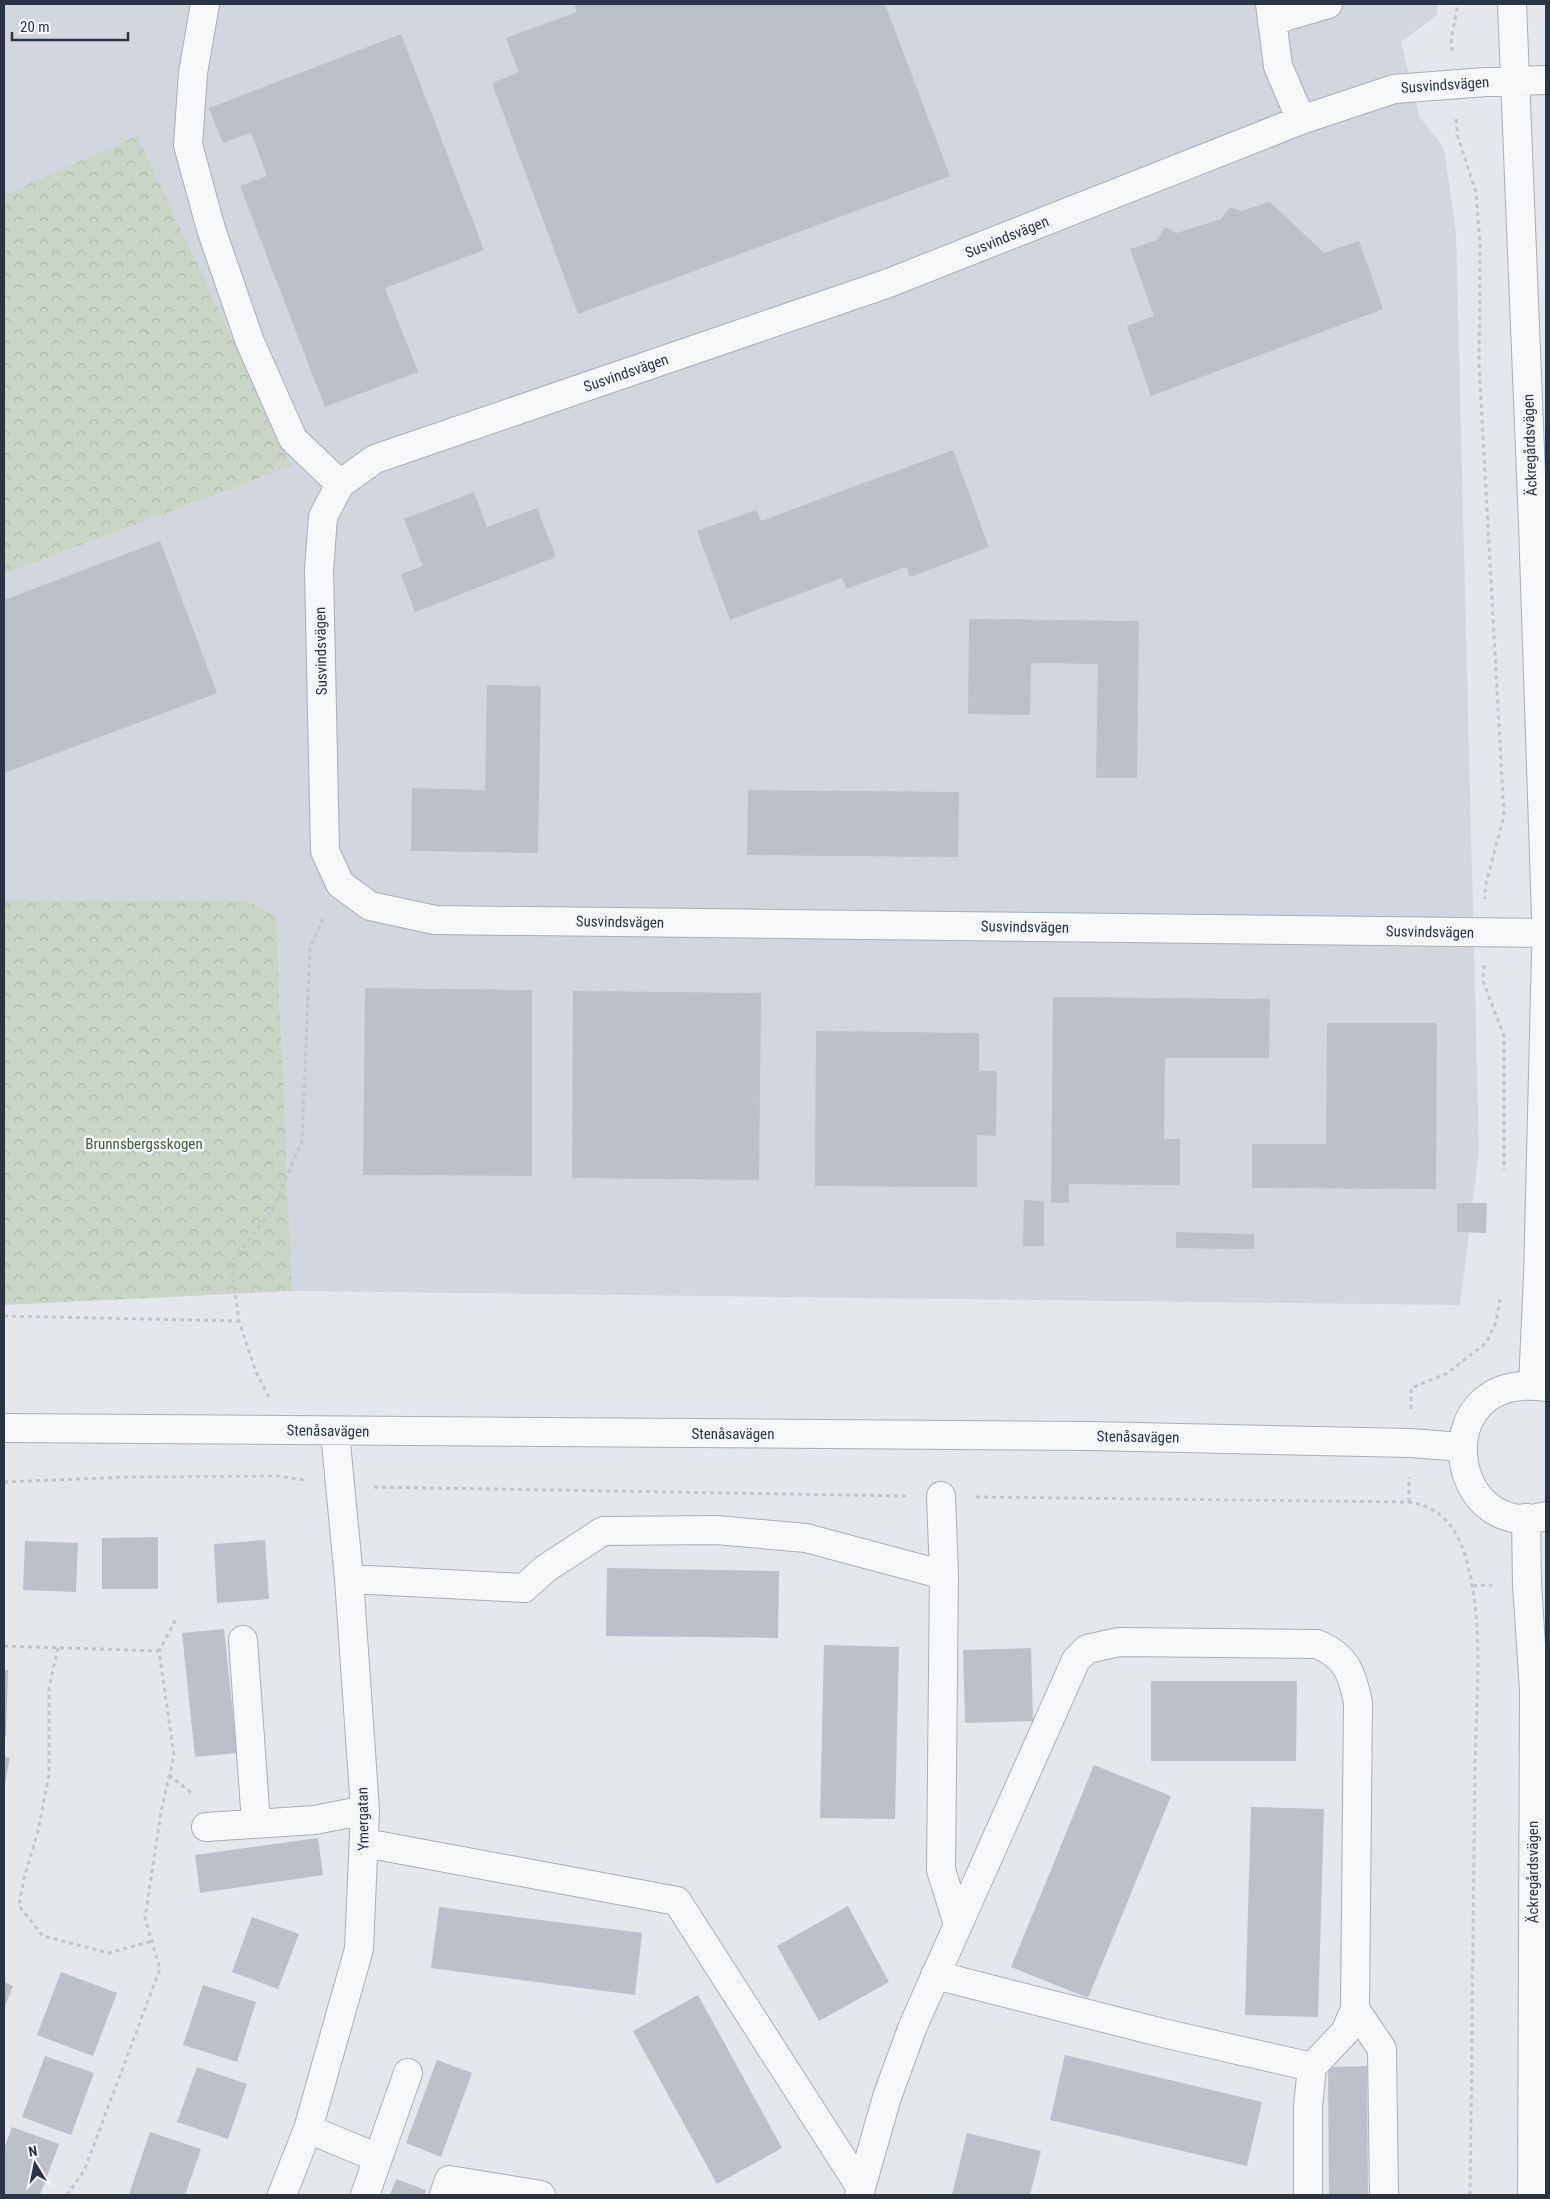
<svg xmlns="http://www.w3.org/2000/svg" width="1550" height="2199" viewBox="0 0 1550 2199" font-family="'Roboto Condensed',sans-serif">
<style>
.built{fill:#d2d6de}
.forest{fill:url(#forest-crowns)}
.building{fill:#bbc0ca}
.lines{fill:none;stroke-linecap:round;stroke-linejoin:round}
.minor-casing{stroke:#a9aeb7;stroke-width:30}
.path{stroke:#c2c5cb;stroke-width:3;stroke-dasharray:4 4;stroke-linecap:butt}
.minor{stroke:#f7f8fa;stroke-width:28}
.labels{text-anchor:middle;stroke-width:5;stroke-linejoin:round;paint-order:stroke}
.street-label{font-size:15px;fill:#2b3445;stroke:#f4f6f9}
.park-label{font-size:15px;fill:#3f6138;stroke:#f4f6f9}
</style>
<defs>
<pattern id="forest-crowns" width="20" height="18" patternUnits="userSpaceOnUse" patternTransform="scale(1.25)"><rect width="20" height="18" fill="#c9d6c5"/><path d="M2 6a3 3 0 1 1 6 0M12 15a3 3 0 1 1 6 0" fill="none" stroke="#adb8ab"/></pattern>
</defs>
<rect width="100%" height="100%" fill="#e4e7ec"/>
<path class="built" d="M4,4H1437V15L1401,42L1419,116L1444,148L1456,232L1479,1150L1460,1305L292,1291L276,915L247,901L4,900V574L292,466L137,137L4,195Z"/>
<path class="forest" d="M137,136L292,466L4,574V195Z
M4,900L247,901L276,915L292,1291L4,1305Z"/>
<path class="building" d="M574,4H885L950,176L578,314L492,83L519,72L506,38L577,12Z
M401,34L484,250L385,288L418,372L325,407L240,186L267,176L251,133L223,143L209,108Z
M1270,202L1324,253L1359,241L1383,309L1151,396L1127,326L1154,316L1130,249L1157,240L1165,227L1177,233L1221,219L1230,207L1241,211Z
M953,450L989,547L910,577L906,567L846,589L842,578L730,620L697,531L756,510L761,521Z
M474,492L487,527L537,508L556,557L415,612L401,574L423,566L404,519Z
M160,541L217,693L4,773V600Z
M969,619L1139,621L1137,778H1096L1098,664L1031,663L1030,715L968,714Z
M487,685L541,686L538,853L411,851L412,788L485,790Z
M748,790L959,792L958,857L747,855Z
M365,988L532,990V1176L363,1175Z
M573,991L761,993L759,1180L572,1178Z
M1053,997L1270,999L1269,1058H1165L1164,1139H1180V1185L1069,1184V1203H1051Z
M1327,1023H1437L1436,1189L1252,1188V1144H1326Z
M816,1031L979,1033V1071H997L996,1136L977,1135V1187L815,1186Z
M1024,1200L1044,1201V1246H1023Z
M1457,1203H1487L1486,1233L1457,1232Z
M1176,1232L1254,1234V1249L1176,1248Z
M158,1537V1589H102V1538Z
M265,1540L269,1599L217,1603L214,1544Z
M25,1541L78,1543L76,1592L23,1590Z
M607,1568L779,1571L778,1638L606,1636Z
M224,1629L237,1753L195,1757L182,1633Z
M824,1645L899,1647L895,1819L820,1818Z
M1031,1648L1033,1721L965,1723L963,1650Z
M4,1670H8L6,1737H4Z
M1151,1681H1297L1296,1761H1151Z
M4,1757L10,1758L5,1783H4Z
M1094,1765L1171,1796L1088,1998L1011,1967Z
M1251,1807L1324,1809L1318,2017L1245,2015Z
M318,1838L323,1875L200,1893L195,1855Z
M848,1906L889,1982L819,2021L777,1946Z
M439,1907L642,1933L635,1995L431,1968Z
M252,1917L299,1934L278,1989L232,1972Z
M61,1972L117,1993L93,2056L37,2035Z
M4,1982L13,1986L4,2008Z
M203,1985L256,2002L237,2062L183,2045Z
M698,1995L782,2148L717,2184L633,2031Z
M1065,2055L1262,2102L1247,2166L1050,2120Z
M45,2056L94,2073L71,2135L22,2117Z
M437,2060L472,2073L441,2157L406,2143Z
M1367,2066L1368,2195H1329L1328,2067Z
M197,2067L247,2084L228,2139L177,2122Z
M12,2127L59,2144L40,2195H4V2149Z
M150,2132L201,2149L185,2195L129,2194Z
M967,2133L1041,2151L1030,2195H952Z
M396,2179L426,2190L425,2195H390Z"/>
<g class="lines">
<defs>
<path id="minor" d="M205,4L193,73L188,145L211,229L250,342L293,439L340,484
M1270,4L1278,66L1301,120
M1512,4L1533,524L1546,917
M1272,23L1287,16L1328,4
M1546,80L1486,82L1394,89L1301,120L886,284L375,459L340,484L323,517L319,570L325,851L340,884L370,906L435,920L1546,933
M1533,1385L1538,1277L1546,952
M1546,1387C1425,1369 1446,1544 1546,1516
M4,1428L1091,1436L1410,1443L1462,1447
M941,1496L944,1575L941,1870L958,1924
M1526,1518L1527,1584L1534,1691L1532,2195
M349,1579L524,1588L545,1569L603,1531L716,1530L806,1538L944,1575
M243,1640L256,1823
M206,1827L315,1820L365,1810
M365,1843L677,1901L861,2188
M935,1975L1163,2033L1312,2067
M1355,2009L1382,2049L1384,2195
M308,2129L378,2158
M282,2195L308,2129L359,1949L365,1810L349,1579L335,1432
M365,2195L408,2073
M444,2195L449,2180L541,2195
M859,2195L887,2097L913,2026L1076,1660L1087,1649L1119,1642L1317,1644C1346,1656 1352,1673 1358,1702L1355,2009L1345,2032L1312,2067L1308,2107V2195"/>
</defs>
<use href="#minor" class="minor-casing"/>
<path class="path" d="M1452,51L1451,40L1458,4
M1456,119L1458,137L1476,192L1480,244L1479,365L1504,816L1485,887V899
M1484,965L1483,981L1504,1036V1170
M4,1316L239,1321
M269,1397L256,1372L239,1321L231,1263L272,1210L302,1141L310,947L325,915
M1411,1409V1388L1446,1374L1486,1343L1496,1322L1500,1299
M4,1482L129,1477L277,1476L305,1480
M374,1487L907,1496
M976,1497L1409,1502C1440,1507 1455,1525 1465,1555C1486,1623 1475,1706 1475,1777C1473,1916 1472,2056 1470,2195
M1409,1502V1477
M1473,1586L1492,1585
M4,1646L159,1651
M58,1648L49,1687V1775L38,1831L24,1878L19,1906L43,1936L109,1953L152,1941
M169,1775L194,1795
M67,2195L84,2171L160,1969L145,1918L161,1812L174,1755L159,1651L176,1619"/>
<use href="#minor" class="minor"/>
</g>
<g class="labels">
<g class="street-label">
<text transform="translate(1445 85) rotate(-4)" y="5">Susvindsvägen</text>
<text transform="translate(1007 237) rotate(-22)" y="5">Susvindsvägen</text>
<text transform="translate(626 373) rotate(-19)" y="5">Susvindsvägen</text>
<text transform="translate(1530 445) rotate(-92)" y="5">Äckregårdsvägen</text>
<text transform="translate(321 651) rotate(-91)" y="5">Susvindsvägen</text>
<text transform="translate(620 922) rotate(1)" y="5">Susvindsvägen</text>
<text transform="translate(1025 927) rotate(1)" y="5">Susvindsvägen</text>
<text transform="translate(1430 932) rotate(1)" y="5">Susvindsvägen</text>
<text transform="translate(328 1431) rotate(1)" y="5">Stenåsavägen</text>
<text x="733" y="1439">Stenåsavägen</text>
<text transform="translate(1138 1437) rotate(1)" y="5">Stenåsavägen</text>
<text transform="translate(363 1819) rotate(-91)" y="5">Ymergatan</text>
<text transform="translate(1533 1872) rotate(-90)" y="5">Äckregårdsvägen</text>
</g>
<g class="park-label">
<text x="144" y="1149">Brunnsbergsskogen</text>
</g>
</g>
<rect width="1550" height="2199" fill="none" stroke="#2b3445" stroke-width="10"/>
<g transform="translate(35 2164) rotate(350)" stroke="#f4f6f9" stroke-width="4" paint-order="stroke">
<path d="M0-4L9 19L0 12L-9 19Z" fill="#2b3445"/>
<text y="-8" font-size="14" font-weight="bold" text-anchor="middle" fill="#2b3445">N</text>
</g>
<path d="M12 32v8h116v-8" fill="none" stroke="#2b3445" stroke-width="2.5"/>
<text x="20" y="32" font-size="15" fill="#2b3445" stroke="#f4f6f9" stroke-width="4" paint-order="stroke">20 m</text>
</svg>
